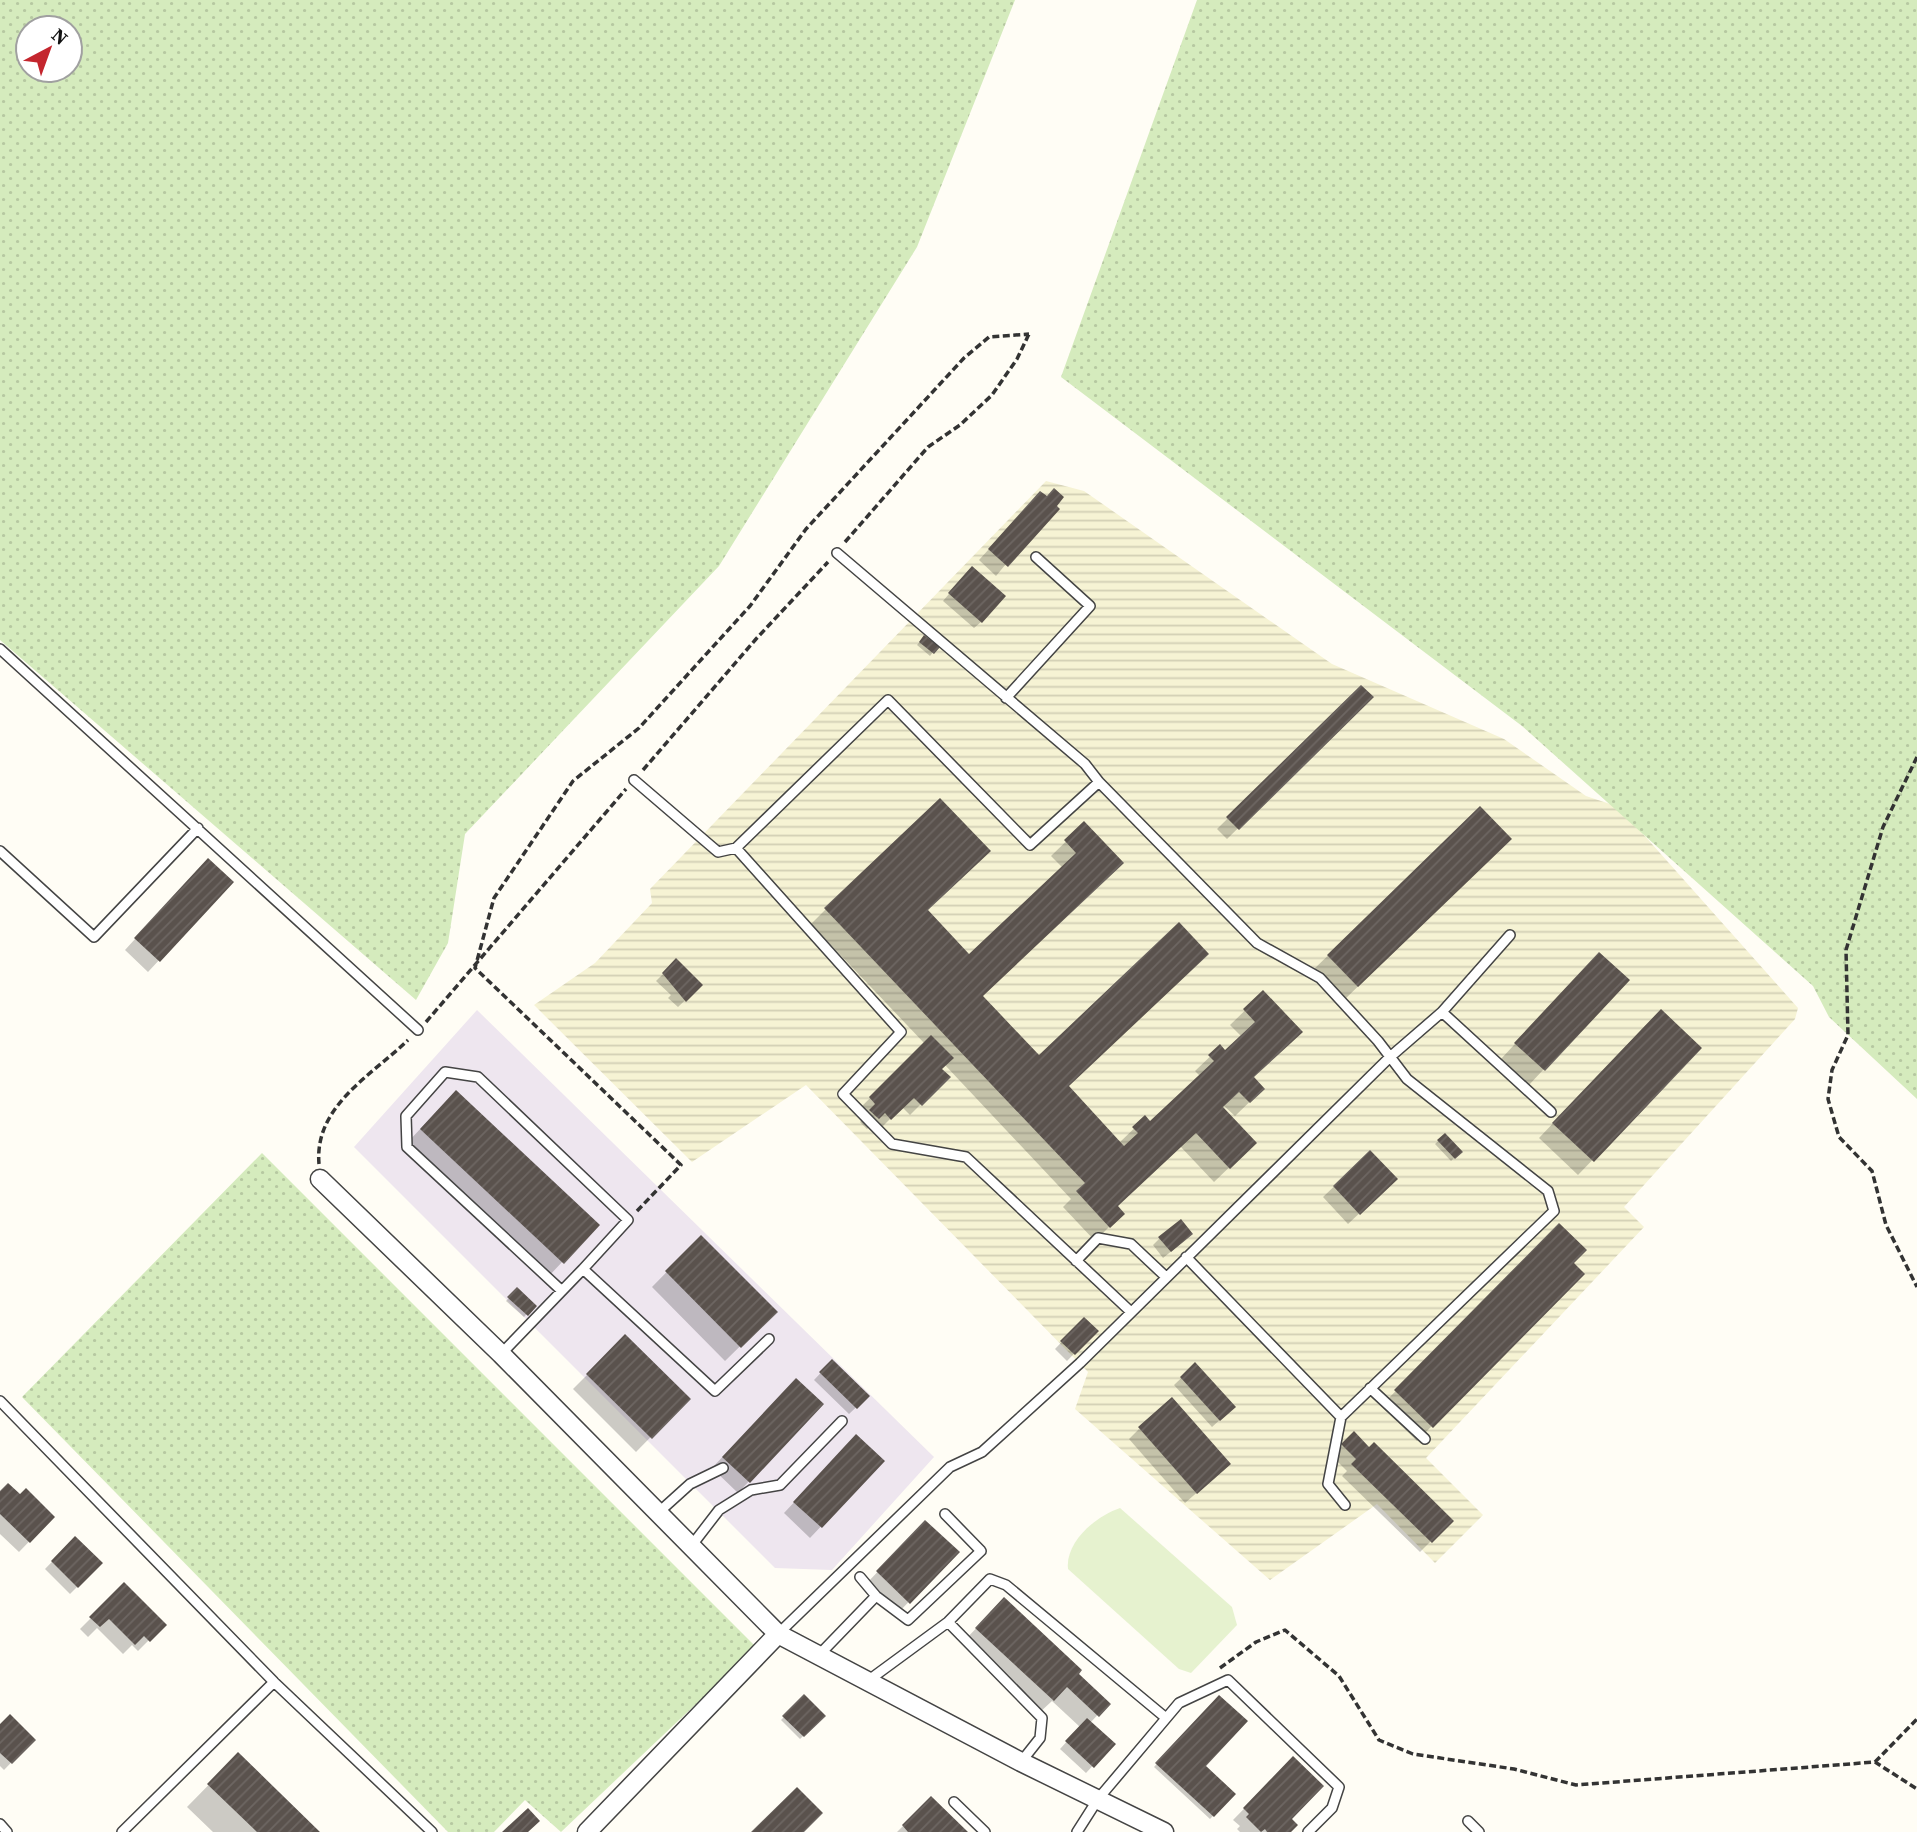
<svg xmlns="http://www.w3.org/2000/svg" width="1917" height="1832" viewBox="0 0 1917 1832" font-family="'Source Serif 4',serif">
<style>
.industrial{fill:#eee6ef}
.farmland{fill:url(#farmland-rules)}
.green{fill:url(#green-dots);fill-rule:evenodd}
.pitch{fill:#e6f2cf}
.shadow{fill:#0003}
.building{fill:url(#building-hatch)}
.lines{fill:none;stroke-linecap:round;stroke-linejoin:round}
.service-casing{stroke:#444;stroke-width:12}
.minor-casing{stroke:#444;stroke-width:21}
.path{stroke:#333;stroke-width:3.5;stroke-dasharray:7 3.5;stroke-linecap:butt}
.service{stroke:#fff;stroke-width:9}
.minor{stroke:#fff;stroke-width:18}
</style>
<defs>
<pattern id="farmland-rules" width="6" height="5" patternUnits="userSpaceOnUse" patternTransform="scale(1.75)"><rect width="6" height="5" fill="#f6f3d4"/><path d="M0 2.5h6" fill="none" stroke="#d2cfb5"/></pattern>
<pattern id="green-dots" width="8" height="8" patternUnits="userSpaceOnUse" patternTransform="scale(1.75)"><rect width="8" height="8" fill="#d5ebbd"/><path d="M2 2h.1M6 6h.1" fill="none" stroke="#b6c8a1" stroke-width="1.8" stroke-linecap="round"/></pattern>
<pattern id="building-hatch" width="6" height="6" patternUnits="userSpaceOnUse" patternTransform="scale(1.75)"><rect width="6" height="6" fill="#5a524d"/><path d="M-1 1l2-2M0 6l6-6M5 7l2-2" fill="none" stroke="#6d6662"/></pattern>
</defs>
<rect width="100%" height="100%" fill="#fffdf5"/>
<path class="industrial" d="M477,1010L934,1457L832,1570L775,1568L354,1147Z"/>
<path class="farmland" d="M1046,481L1084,491L1332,664L1504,739L1586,796L1619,807L1798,1008L1795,1019L1624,1207L1644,1227L1426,1458L1483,1515L1435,1563L1377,1504L1270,1580L1075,1409L1088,1372L806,1085L692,1162L534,1005L595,963L652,903L650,889Z"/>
<path class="green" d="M0,0H1015L917,247L719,566L465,834L448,943L416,1000L0,640ZM28,28H70V70H28Z
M1197,0H1917V1099L1829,1017L1813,986L1522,726L1061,377Z
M262,1153L756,1647L561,1832L525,1800L494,1832H448L22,1397Z"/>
<path class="pitch" d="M1120,1508L1232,1607L1237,1625L1191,1673L1179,1669L1068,1569C1065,1542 1096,1516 1120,1508Z"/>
<path class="shadow" d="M1030,504L1054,506L996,576L979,560Z
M965,575L981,622L974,628L943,601Z
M924,637L937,647L930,656L917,645Z
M1361,687L1372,697L1227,839L1217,829Z
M1480,809L1510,839L1343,1001L1313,970Z
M1084,824L1122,863L981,997L1119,1143L1145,1118L1150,1124L1200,1076L1195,1071L1220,1047L1225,1053L1242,1037L1230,1025L1263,993L1252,1078L1263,1089L1235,1116L1223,1105L1221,1107L1240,1157L1214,1182L1180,1146L1116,1206L1122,1214L1095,1241L1063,1207L1071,1199L945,1065L940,1069L948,1077L910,1115L902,1107L880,1129L873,1123L867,1129L860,1122L866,1116L859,1109L925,1044L811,924L826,909L926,911L969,956L1063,868L1051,856Z
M197,871L232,882L148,972L125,950Z
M676,961L701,985L678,1007L668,998L671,995L656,981Z
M1585,968L1627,980L1529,1085L1501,1059Z
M1646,1025L1700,1048L1578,1175L1539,1138Z
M441,1107L597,1225L548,1277L406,1144Z
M1445,1135L1460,1152L1451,1161L1435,1144Z
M1370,1152L1396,1179L1348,1224L1323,1197Z
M1559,1225L1572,1263L1583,1274L1417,1441L1381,1406Z
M701,1237L775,1312L725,1361L652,1287Z
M1160,1238L1184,1241L1163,1258L1153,1245Z
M517,1289L534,1306L524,1317L506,1301Z
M1084,1319L1096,1331L1067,1361L1055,1349Z
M625,1337L688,1399L636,1452L573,1389Z
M832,1361L868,1396L849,1414L814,1380Z
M1195,1365L1234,1407L1212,1427L1174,1385Z
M785,1391L821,1404L738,1493L712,1468Z
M1139,1429L1218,1474L1185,1503L1129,1439Z
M1354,1434L1451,1521L1420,1552L1342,1476L1347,1471L1332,1456Z
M846,1447L883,1461L810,1538L784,1513Z
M0,1493L20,1496L53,1517L19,1552L0,1534Z
M925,1522L957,1552L898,1613L867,1583Z
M75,1538L101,1563L70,1594L45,1569Z
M124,1585L164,1625L138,1651L132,1645L123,1654L97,1628L88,1637L80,1629Z
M990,1614L1076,1674L1108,1704L1090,1723L1113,1744L1086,1773L1060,1749L1080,1727L1052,1701L1038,1714L962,1643Z
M804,1697L824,1716L800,1739L781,1720Z
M1219,1697L1204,1766L1234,1794L1210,1819L1154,1767Z
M0,1727L33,1740L4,1770L0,1766Z
M238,1755L317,1832H213L187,1807Z
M1293,1759L1289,1832H1240L1237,1829L1240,1826L1233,1820Z
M931,1798L965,1832H897Z"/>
<path class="building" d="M1054,488L1064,497L1057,506L1060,509L1008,567L988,549L1040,491L1047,496Z
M972,566L1006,596L982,623L948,593Z
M924,635L940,647L934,654L919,642Z
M1361,685L1374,697L1239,830L1226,817Z
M940,798L991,851L928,910L969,954L1076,853L1064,840L1084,821L1124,863L983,996L1039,1055L1179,922L1209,954L1069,1086L1124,1146L1138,1133L1132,1127L1145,1115L1150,1121L1214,1061L1208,1055L1220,1044L1225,1050L1255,1022L1243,1009L1263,990L1303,1032L1254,1077L1265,1089L1250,1103L1239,1092L1223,1107L1257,1143L1230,1169L1196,1133L1118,1206L1125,1214L1110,1228L1076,1191L1085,1183L824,908Z
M1480,806L1512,839L1358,987L1327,955Z
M208,858L234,882L160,962L134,938Z
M1599,952L1630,980L1545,1071L1514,1043Z
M676,958L703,985L686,1002L662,973Z
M1661,1009L1702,1048L1594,1162L1552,1123Z
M931,1035L954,1058L942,1069L951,1077L922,1106L914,1098L891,1120L885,1113L879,1119L869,1110L875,1104L869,1097Z
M456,1090L600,1225L564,1264L420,1129Z
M1445,1133L1463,1152L1455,1159L1437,1140Z
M1370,1150L1398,1179L1360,1215L1333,1186Z
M1181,1219L1193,1234L1171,1252L1158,1237Z
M1559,1223L1587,1250L1574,1263L1585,1274L1433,1428L1394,1390Z
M701,1235L778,1312L741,1348L665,1271Z
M517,1287L537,1306L528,1316L507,1297Z
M1084,1317L1099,1331L1075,1355L1060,1341Z
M625,1334L691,1399L652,1439L586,1374Z
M832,1359L870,1396L857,1409L819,1372Z
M1195,1362L1236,1407L1220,1421L1180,1377Z
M796,1378L824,1404L750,1483L722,1457Z
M1172,1397L1231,1464L1197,1494L1138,1427Z
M1354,1431L1369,1447L1374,1442L1454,1521L1432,1543L1351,1464L1356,1459L1341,1444Z
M856,1434L885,1461L822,1528L793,1502Z
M8,1483L20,1494L26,1488L55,1517L30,1543L0,1514V1491Z
M925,1520L960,1552L910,1604L876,1571Z
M75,1536L103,1563L78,1588L51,1561Z
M124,1582L167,1625L150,1642L144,1636L135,1645L109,1619L100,1627L89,1617Z
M1004,1597L1082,1670L1079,1674L1111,1704L1099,1717L1067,1687L1054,1701L975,1628Z
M804,1694L826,1716L804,1737L782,1716Z
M1219,1695L1248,1721L1206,1766L1236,1794L1214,1817L1155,1763Z
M10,1714L36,1740L12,1764L0,1753V1724Z
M1087,1718L1116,1744L1094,1768L1065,1741Z
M238,1752L320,1832H257L207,1784Z
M1293,1756L1324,1786L1292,1819L1298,1825L1291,1832H1267L1265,1829L1261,1832L1246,1817L1249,1814L1243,1808Z
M797,1787L823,1813L804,1832H751Z
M931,1796L968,1832H908L902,1825Z
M528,1808L540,1821L528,1832H502Z"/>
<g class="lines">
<defs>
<path id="service" d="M837,553L1085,764L1099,782L1257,943L1320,978L1378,1041L1407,1079L1548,1191L1554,1211L1341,1417L1186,1257
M0,649L418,1030
M1006,698L1090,606L1036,557
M634,780L718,852L736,848
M1099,782L1030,845L888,700L736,848L901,1032L843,1094L892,1144L966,1157L1131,1312
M0,851L94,937L198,828
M1442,1012L1551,1112
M1076,1261L1098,1238L1131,1244L1166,1277
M562,1291L407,1147L406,1116L445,1072L478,1077L628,1220L583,1269
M501,1354L583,1269L715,1391L769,1339
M1370,1388L1425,1439
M0,1401L274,1682L432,1832
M1341,1417L1328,1484L1345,1505
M659,1512L690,1484L723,1468
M692,1545L719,1510L751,1490L780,1485L842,1421
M860,1577L876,1596L908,1620L981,1551L945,1514
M948,1622L1042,1718L1040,1738L1021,1762
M778,1634L950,1467L982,1452L1080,1363L1390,1057L1442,1012L1510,935
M819,1655L876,1596
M869,1680L948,1622L990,1579L1006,1585L1166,1718
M954,1802L985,1832
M1468,1821L1479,1832
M0,1824L7,1832
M122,1832L274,1682
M1077,1832L1098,1799L1179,1703L1228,1680L1339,1787L1332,1808L1308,1832"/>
<path id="minor" d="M320,1179L501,1354L778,1634L1021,1762L1164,1832
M587,1832L778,1634"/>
</defs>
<use href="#service" class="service-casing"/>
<use href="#minor" class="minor-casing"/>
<path class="path" d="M845,542L928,447L960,425L992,395L1017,359L1029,334
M1917,757L1883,827L1846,950L1848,1035L1832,1070L1828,1099L1839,1137L1872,1171L1886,1225L1917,1287
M643,770L756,639L828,562
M426,1022L626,789
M319,1164C314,1106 371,1076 408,1040
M637,1211L681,1165L475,968L494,898L573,781L639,728L750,606L806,529L964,358L989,337L1029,334
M1220,1668L1256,1642L1285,1630L1339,1676L1379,1740L1413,1754L1514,1769L1576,1785L1875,1762L1917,1789
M1875,1762L1917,1719"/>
<use href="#service" class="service"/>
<use href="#minor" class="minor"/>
</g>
<g transform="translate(49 49) rotate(41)"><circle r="33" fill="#ffffff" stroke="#a0a0a0" stroke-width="2"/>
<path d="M0-5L12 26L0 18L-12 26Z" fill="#c4262e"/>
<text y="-10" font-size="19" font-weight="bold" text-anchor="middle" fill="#111111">N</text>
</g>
</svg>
